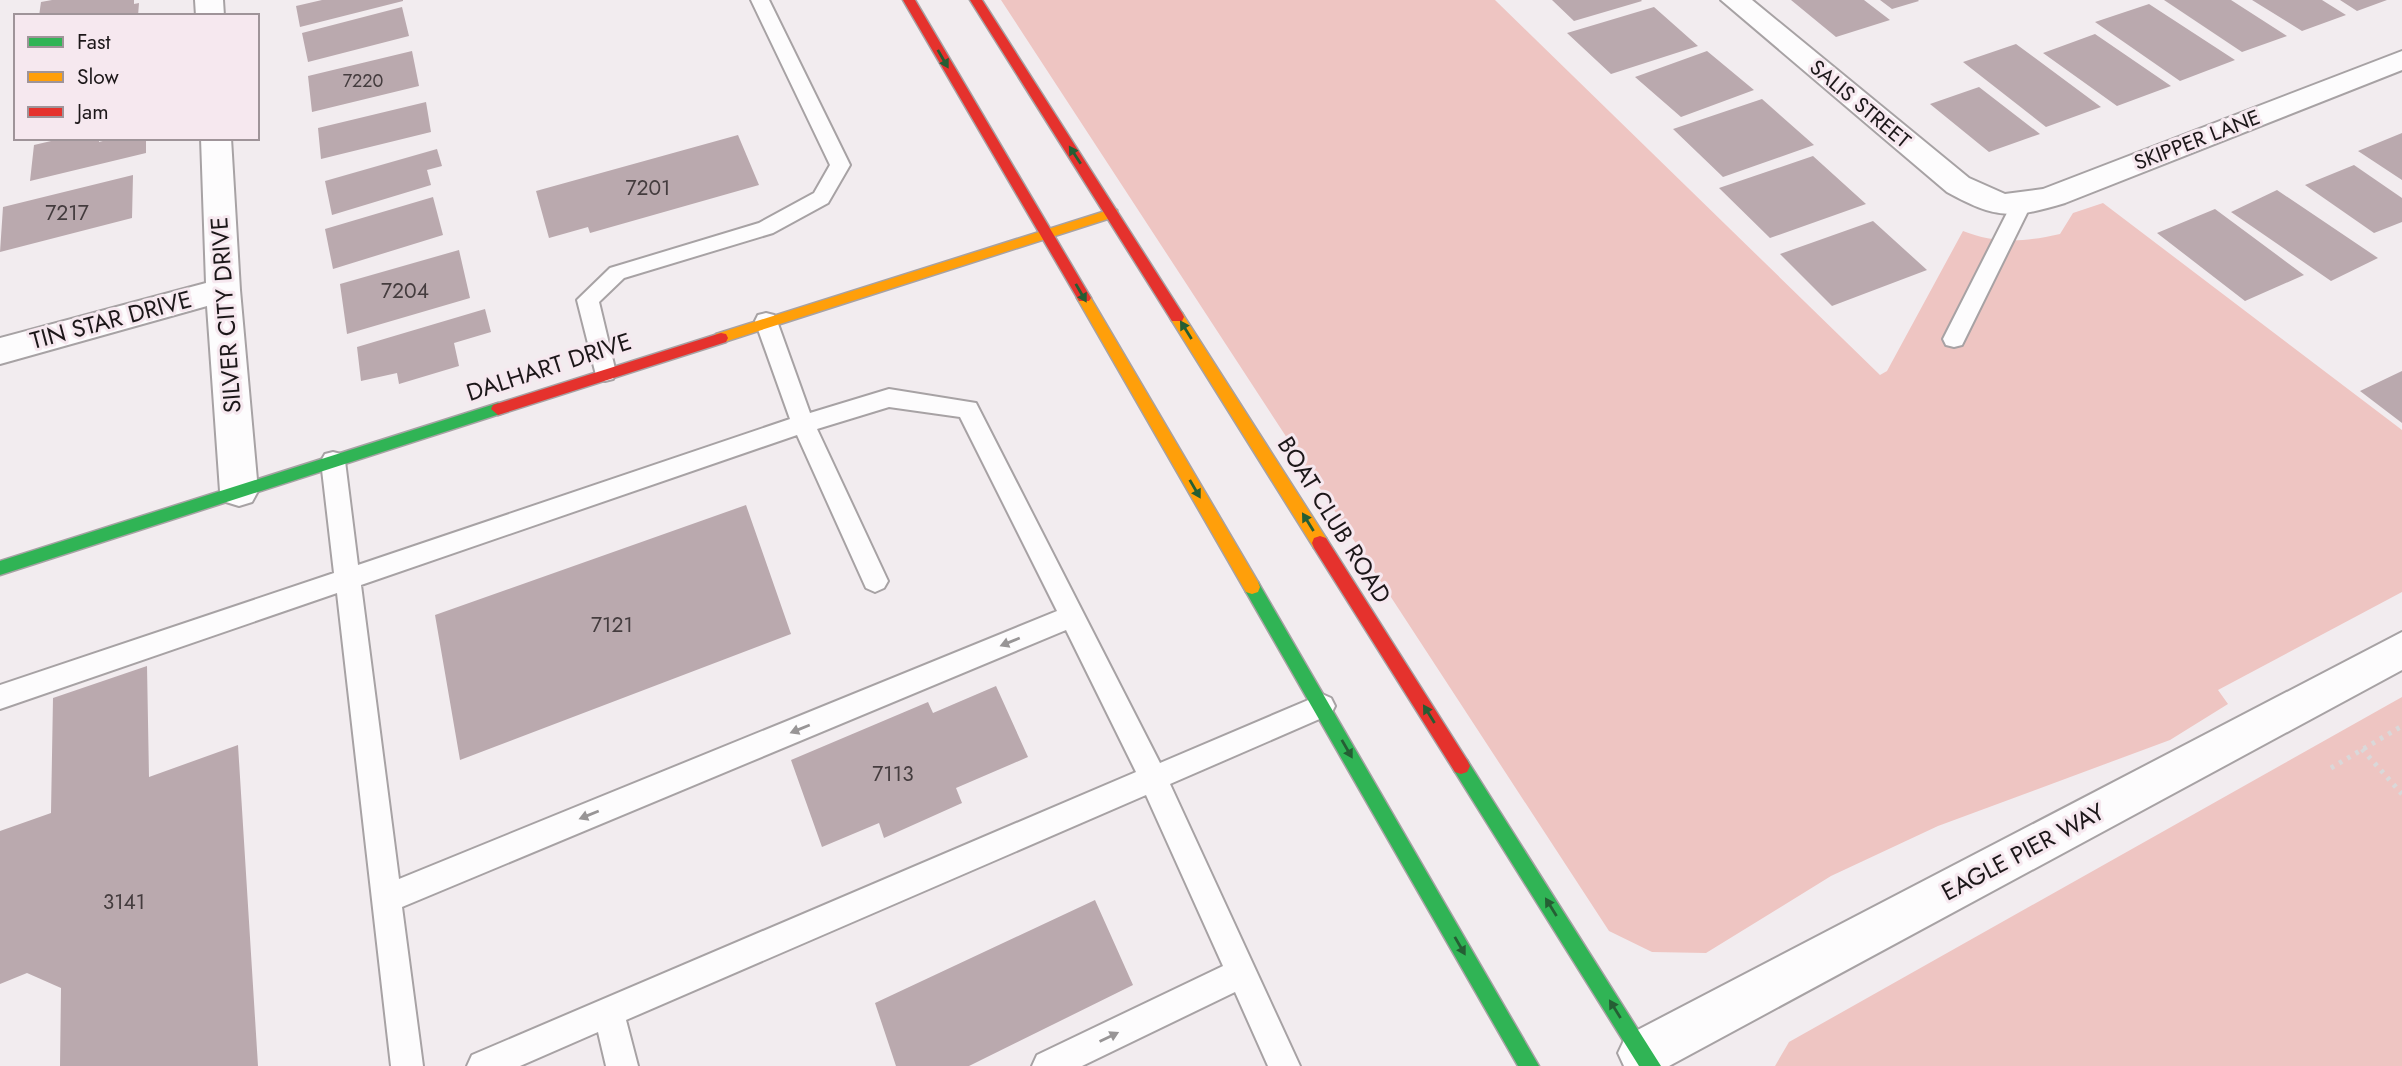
<svg xmlns="http://www.w3.org/2000/svg" width="2402" height="1066" viewBox="0 0 2402 1066" font-family="Jost,sans-serif">
<style>
.green{fill:#eec5c2}
.building{fill:#baa9ae}
.lines{fill:none;stroke-linecap:round;stroke-linejoin:round}
.lane-casing{stroke:#a7a2a4;stroke-width:4}
.street-casing{stroke:#a7a2a4;stroke-width:4}
.fast-casing{stroke:#a7a2a4;stroke-width:3}
.slow-casing{stroke:#a7a2a4;stroke-width:3}
.jam-casing{stroke:#a7a2a4;stroke-width:3}
.path{stroke:#dad8d9;stroke-width:5;stroke-dasharray:3.5 6;stroke-linecap:butt}
.lane{fill:#fdfcfd;fill-rule:evenodd}
.street{fill:#fdfcfd;fill-rule:evenodd}
.fast{fill:#30b455;fill-rule:evenodd}
.slow{fill:#ff9f0a;fill-rule:evenodd}
.jam{fill:#e5322d;fill-rule:evenodd}
.oneway{fill:#255e34}
.oneway2{fill:#989596}
.labels{text-anchor:middle;stroke-width:6;stroke-linejoin:round;paint-order:stroke}
.far-number-label{font-size:18px;fill:#443c3e}
.far-street-label{font-size:21px;fill:#1c1719;stroke:#f6e8ef}
.number-label{font-size:21px;fill:#443c3e}
.street-label{font-size:24px;fill:#1c1719;stroke:#f6e8ef}
</style>
<rect width="100%" height="100%" fill="#f2ecef"/>
<path class="green" d="M1001,0H1495L1880,375L1887,371L1963,231C1996,244 2025,242 2060,234L2073,213L2103,203L2402,430V592L2218,690L2228,704L2170,740L1938,826L1831,876L1706,953L1652,952L1609,931Z
M2402,697V1066H1775L1789,1042Z"/>
<path class="building" d="M52,0H134V4L139,3L138,16H39L41,2Z
M322,0H403V1L300,27L296,6Z
M1552,0H1641L1642,1L1574,21Z
M1791,0H1864L1890,20L1836,37Z
M1880,0H1918L1919,1L1892,9Z
M2164,0H2231L2287,36L2242,52Z
M2252,0H2322L2346,15L2302,31Z
M2340,0H2387L2357,11Z
M2149,4L2235,60L2180,81L2095,22Z
M402,7L409,36L308,62L302,33Z
M1654,7L1698,46L1611,74L1567,33Z
M2095,34L2171,86L2117,106L2043,53Z
M2016,44L2101,107L2046,127L1963,62Z
M412,51L419,86L312,112L308,76Z
M1707,51L1754,90L1681,117L1635,77Z
M1979,87L2040,134L1989,152L1930,104Z
M1762,99L1814,145L1723,177L1673,129Z
M426,102L431,132L321,159L318,128Z
M2402,133V180L2358,151Z
M738,135L759,185L590,233L588,227L549,238L536,191Z
M64,138H99V142L114,138H146V153L30,181L34,145Z
M437,149L442,166L427,170L431,185L332,215L325,181Z
M1813,156L1866,204L1770,238L1719,188Z
M2354,165L2402,198V222L2374,233L2305,185Z
M133,175L132,218L0,252L3,207Z
M2277,190L2378,258L2331,281L2231,212Z
M433,197L443,235L333,269L325,229Z
M2215,209L2304,275L2245,301L2157,233Z
M1873,221L1927,270L1832,306L1780,254Z
M459,250L470,298L347,334L340,284Z
M485,309L491,332L454,343L459,366L399,384L397,373L361,381L357,347Z
M2402,371V423L2360,391Z
M746,505L791,634L460,760L435,615Z
M147,666L149,777L238,745L258,1066H60L61,988L27,973L0,984V831L51,813L53,698Z
M996,686L1028,757L956,788L962,803L884,838L879,823L822,847L791,760L928,702L933,713Z
M1095,900L1133,985L969,1066H896L875,1003Z"/>
<g class="lines">
<defs>
<path id="lane" d="M751,0H769L850,165L828,203L773,233L624,278L599,302L616,373L613,379L605,381L597,379L577,300L610,268L759,223L814,193L830,165Z
M2020,200L2027,202L2030,207L1965,339L1962,345L1954,347L1946,345L1943,339L2010,207L2013,202Z
M766,313L774,315L777,321L810,413L889,389L976,403L1160,763L1313,698L1322,694L1331,698L1335,706L1331,714L1170,784L1300,1066H1268L1235,992L1082,1066H1032L1037,1055L1223,966L1146,795L626,1020L638,1066H606L598,1032L520,1066H467L472,1055L1136,772L1066,630L402,907L423,1066H391L337,593L0,709V685L334,573L321,461L325,454L333,452L341,454L345,461L358,565L790,419L755,321L758,315ZM889,407L960,417L1057,611L399,879L361,585L797,435L866,588L875,592L884,588L888,581L817,429Z"/>
<path id="street" d="M195,0H223L224,16H196Z
M1721,0H1752L1969,178L2005,194L2043,189L2402,51V70L2065,203C2012,219 1996,219 1947,192Z
M201,138H231L240,290L258,491L252,502L239,506L226,502L220,491L207,306L0,364V338L206,283Z
M2402,632V670L1669,1066H1624L1618,1053L1626,1036Z"/>
<path id="fast" d="M498,403L503,405L505,409L503,413L0,575V561Z
M1252,580L1258,582L1539,1066H1518L1246,592L1244,587L1246,582Z
M1461,758L1467,760L1661,1066H1639L1455,772L1452,766L1455,760Z"/>
<path id="slow" d="M1112,209L1117,210V216L721,343L714,338L716,334Z
M1084,293L1089,295L1258,582L1260,587L1258,592L1252,594L1246,592L1077,298Z
M1177,312L1182,313L1326,538L1328,543L1326,548H1314L1172,321L1170,317Z"/>
<path id="jam" d="M903,0H915L1091,298L1089,301H1079Z
M970,0H982L1182,313L1184,317L1182,321H1172Z
M721,333L726,334L728,338L726,342L498,415L491,409L493,405Z
M1320,536L1326,538L1467,760L1470,766L1467,772L1461,774L1455,772L1314,548L1312,543L1314,538Z"/>
</defs>
<use href="#lane" class="lane-casing"/>
<use href="#street" class="street-casing"/>
<use href="#fast" class="fast-casing"/>
<use href="#slow" class="slow-casing"/>
<use href="#jam" class="jam-casing"/>
<path class="path" d="M2362,749L2402,794
M2331,768L2402,726"/>
<use href="#lane" class="lane"/>
<use href="#street" class="street"/>
<use href="#fast" class="fast"/>
<use href="#slow" class="slow"/>
<use href="#jam" class="jam"/>
</g>
<defs><path id="oneway-solid" d="M-6-.8H1V-3.2L6.5 0L1 3.2V.8H-6Z" transform="scale(1.75)"/></defs>
<g class="oneway">
<use href="#oneway-solid" transform="translate(943 59) rotate(60)"/>
<use href="#oneway-solid" transform="translate(1075 155) rotate(-123)"/>
<use href="#oneway-solid" transform="translate(1081 293) rotate(60)"/>
<use href="#oneway-solid" transform="translate(1186 330) rotate(-122)"/>
<use href="#oneway-solid" transform="translate(1195 489) rotate(60)"/>
<use href="#oneway-solid" transform="translate(1308 522) rotate(-122)"/>
<use href="#oneway-solid" transform="translate(1429 714) rotate(-122)"/>
<use href="#oneway-solid" transform="translate(1347 749) rotate(60)"/>
<use href="#oneway-solid" transform="translate(1551 907) rotate(-122)"/>
<use href="#oneway-solid" transform="translate(1460 946) rotate(60)"/>
<use href="#oneway-solid" transform="translate(1615 1009) rotate(-122)"/>
</g>
<g class="oneway2">
<use href="#oneway-solid" transform="translate(1010 642) rotate(158)"/>
<use href="#oneway-solid" transform="translate(800 729) rotate(158)"/>
<use href="#oneway-solid" transform="translate(589 815) rotate(158)"/>
<use href="#oneway-solid" transform="translate(1109 1037) rotate(-26)"/>
</g>
<g class="labels">
<g class="far-number-label">
<text x="363" y="87">7220</text>
</g>
<g class="far-street-label">
<text transform="translate(1860 104) rotate(40)" y="7">SALIS STREET</text>
<text transform="translate(2197 140) rotate(-21)" y="7">SKIPPER LANE</text>
</g>
<g class="number-label">
<text x="648" y="195">7201</text>
<text x="67" y="220">7217</text>
<text x="405" y="298">7204</text>
<text x="612" y="632">7121</text>
<text x="893" y="781">7113</text>
<text x="124" y="909">3141</text>
</g>
<g class="street-label">
<text transform="translate(226 315) rotate(-94)" y="8">SILVER CITY DRIVE</text>
<text transform="translate(111 320) rotate(-15)" y="8">TIN STAR DRIVE</text>
<text transform="translate(549 367) rotate(-18)" y="8">DALHART DRIVE</text>
<text transform="translate(1334 520) rotate(58)" y="8">BOAT CLUB ROAD</text>
<text transform="translate(2023 852) rotate(-28)" y="8">EAGLE PIER WAY</text>
</g>
</g>
<rect x="14" y="14" width="245" height="126" fill="#f6e8ef" stroke="#9f9499" stroke-width="2"/>
<rect x="28" y="37" width="35" height="10" fill="#30b455" stroke="#9f9499" stroke-width="2"/>
<text x="77" y="49" font-size="21" fill="#1c1719">Fast</text>
<rect x="28" y="72" width="35" height="10" fill="#ff9f0a" stroke="#9f9499" stroke-width="2"/>
<text x="77" y="84" font-size="21" fill="#1c1719">Slow</text>
<rect x="28" y="107" width="35" height="10" fill="#e5322d" stroke="#9f9499" stroke-width="2"/>
<text x="77" y="119" font-size="21" fill="#1c1719">Jam</text>
</svg>
